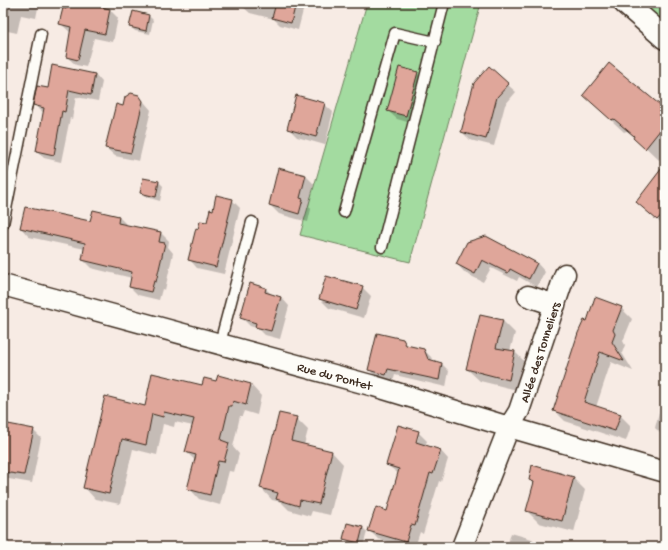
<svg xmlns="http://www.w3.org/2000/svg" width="668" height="550" viewBox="0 0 668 550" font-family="'Gochi Hand',sans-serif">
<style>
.green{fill:#a3dba0;stroke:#6f825f}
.shadow{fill:#0003;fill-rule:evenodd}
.building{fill:#dfa69a;stroke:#3b2a1e}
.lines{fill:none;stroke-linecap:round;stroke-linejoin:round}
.service-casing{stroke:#3b2a1e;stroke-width:13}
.minor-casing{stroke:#3b2a1e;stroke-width:23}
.primary-casing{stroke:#3b2a1e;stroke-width:25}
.service{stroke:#fdfcf7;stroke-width:10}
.minor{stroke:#fdfcf7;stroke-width:20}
.primary{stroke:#fdfcf7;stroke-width:22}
.labels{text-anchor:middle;stroke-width:4;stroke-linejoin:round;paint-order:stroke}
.street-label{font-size:13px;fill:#3b2a1e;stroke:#fdfcf7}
</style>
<rect width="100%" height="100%" fill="#f7ebe4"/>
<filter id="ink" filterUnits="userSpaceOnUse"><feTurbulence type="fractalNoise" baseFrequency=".025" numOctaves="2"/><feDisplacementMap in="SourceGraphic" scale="8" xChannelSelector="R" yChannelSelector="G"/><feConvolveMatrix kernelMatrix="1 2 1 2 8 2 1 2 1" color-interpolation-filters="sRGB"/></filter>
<g filter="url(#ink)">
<path class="green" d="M367,3H481L410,262L300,235Z
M640,3H665V25Z"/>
<path class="shadow" d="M3,3H39L36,18L21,15L17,33L3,30Z
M69,3H79L110,10L118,18L113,42L94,38L86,67L76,65L67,57L71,33L61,24Z
M243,3H305L298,30L280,25L274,19L250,13L242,6Z
M435,3H451L450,8Z
M149,16L153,20L150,34L135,31L131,27Z
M417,73L426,81L414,124L397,119L388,111Z
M95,74L102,82L98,101L76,97L72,119L70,118L61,162L44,158L37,151L44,113L34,105Z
M508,85L516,92L505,105L494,146L470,140L462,132Z
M139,96L151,110L139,161L115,156L106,148L124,107Z
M324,104L333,112L325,145L297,137L289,129Z
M597,107L665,110V152L659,160L635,137L627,131L624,132Z
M306,176L314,184L309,206L311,209L308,222L279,214L270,205Z
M144,179L159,182L163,186L160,201L146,197L141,193Z
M665,180V227L637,202Z
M232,200L240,208L224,274L197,268L190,260L199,230L208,223L214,211Z
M119,217L128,226L161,233L169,241L168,247L173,253L165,290L162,289L159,300L138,295L130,287L132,278L91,268L83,260L85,249L29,237L21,228L91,222Z
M467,243L537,263L545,272L537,287L519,277L517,281L491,268L483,282L465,273L457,264Z
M362,287L371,296L364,318L329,308L320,299Z
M266,289L272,295L281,297L289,306L280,339L265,335L259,329L250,326L242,318Z
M621,308L632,319L623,341L625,345L622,353L633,371L611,362L596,407L620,415L631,426L626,441L565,421L554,410L587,322Z
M502,320L515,333L510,351L515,352L527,364L521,391L480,381L467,369Z
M402,340L409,346L424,350L431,357L433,361L442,364L449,371L446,387L395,375L393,382L376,377L369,369Z
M216,382L251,385L261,396L257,415L244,411L242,416H240L233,447L239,454L234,472L229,471L220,505L199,499L189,488L196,461L186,452L193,426L175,422L174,427L163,424L157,455L133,449L120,504L95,499L85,488L145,407Z
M661,404L665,405V437L655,428Z
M296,418L308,430L304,445L332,452L343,464L330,515L312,511L310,516L289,510L281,502L272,500L261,488Z
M3,424L33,430L41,438L32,483L3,478Z
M418,432L427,441L425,446L440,450L448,459L441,482L439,481L423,534L420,532L415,547H404L378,539L369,530L387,512L399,474L387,465ZM416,436H419L415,447Z
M573,478L585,490L574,532L539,523L527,511L535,485L530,480Z
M348,524L363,528L367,532L363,546L349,542L344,538Z
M511,533L532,539L540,547H507Z
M636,542L655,547H635Z"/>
<path class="building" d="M68,3H84L110,9L105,34L85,30L78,60L66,57L71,27L59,24L63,8L66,9Z
M276,3H296L291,23L272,18Z
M133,11L149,15L146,31L129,27Z
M609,63L665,109V124L645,149L633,138L634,136L614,119L611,120L583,95Z
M52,65L95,74L91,95L69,90L65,112L62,111L54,155L36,151L44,108L33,105L37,86L48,88Z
M489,66L509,84L497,97L486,139L461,132L474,83Z
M399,67L418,72L406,116L387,111Z
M131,93L139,95L143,101L131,153L105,148L116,104L123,106L125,97Z
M296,95L325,103L316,137L287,129Z
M665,164V211L657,220L636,202Z
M278,168L306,175L300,198L303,199L299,214L269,205Z
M143,178L159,181L156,197L140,193Z
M216,195L233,199L216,267L188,260L196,228L198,229L200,221L207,222L210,209L213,210Z
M25,207L90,221L93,210L119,216L118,223L161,232L159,242L165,243L156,282L154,281L151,292L129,287L132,272L82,260L85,243L20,228Z
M486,236L537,263L529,279L510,269L508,273L482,260L475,274L456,264L467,242Z
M326,276L363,286L356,310L319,299Z
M250,283L266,288L265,292L281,297L271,331L255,327L256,323L240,318Z
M595,297L622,307L613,330L615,334L612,342L624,361L600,352L584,402L621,414L615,431L553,411L578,333L584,320L587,321Z
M480,315L503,320L496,348L515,351L509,380L466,369Z
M377,333L403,339L406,345L424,349L428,359L442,363L439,380L388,369L386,375L368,370Z
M152,373L202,385L204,378L216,381L218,375L251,384L246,405L233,401L232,406H229L221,440L229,443L224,462L218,461L210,495L187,489L196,455L185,452L194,419L164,412L163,417L152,414L146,445L122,439L109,494L83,488L105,396L145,406Z
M279,413L297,417L291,441L332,451L319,504L300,500L299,506L276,499L278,493L260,488Z
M3,423L34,429L24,475L3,472Z
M398,425L419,431L416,442L441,450L433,474L430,473L415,526L411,525L406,542L368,531L376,507L387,511L399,469L386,465Z
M532,465L574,477L562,521L526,511L534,482L529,480Z
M347,523L363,527L359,543L343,539Z"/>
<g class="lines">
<defs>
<path id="service" d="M344,212L395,33L435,42
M3,224L41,34
M382,247L444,3
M220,343L252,222"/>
<path id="minor" d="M3,285L374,386L509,427L665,472
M528,296L555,305
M462,547L509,427L519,411L565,274"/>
<path id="primary" d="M625,3L665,38"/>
</defs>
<use href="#service" class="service-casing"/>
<use href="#minor" class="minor-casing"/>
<use href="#primary" class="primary-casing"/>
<use href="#service" class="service"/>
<use href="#minor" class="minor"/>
<use href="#primary" class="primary"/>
</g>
</g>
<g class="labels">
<g class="street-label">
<text transform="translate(539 352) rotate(-72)" y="5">Allée des Tonneliers</text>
<text transform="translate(335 375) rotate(15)" y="5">Rue du Pontet</text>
</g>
</g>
<rect width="668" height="550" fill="none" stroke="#fdfcf7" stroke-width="16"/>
<rect x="8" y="8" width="652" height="534" fill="none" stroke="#3b2a1e" stroke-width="1.5" filter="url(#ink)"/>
</svg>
